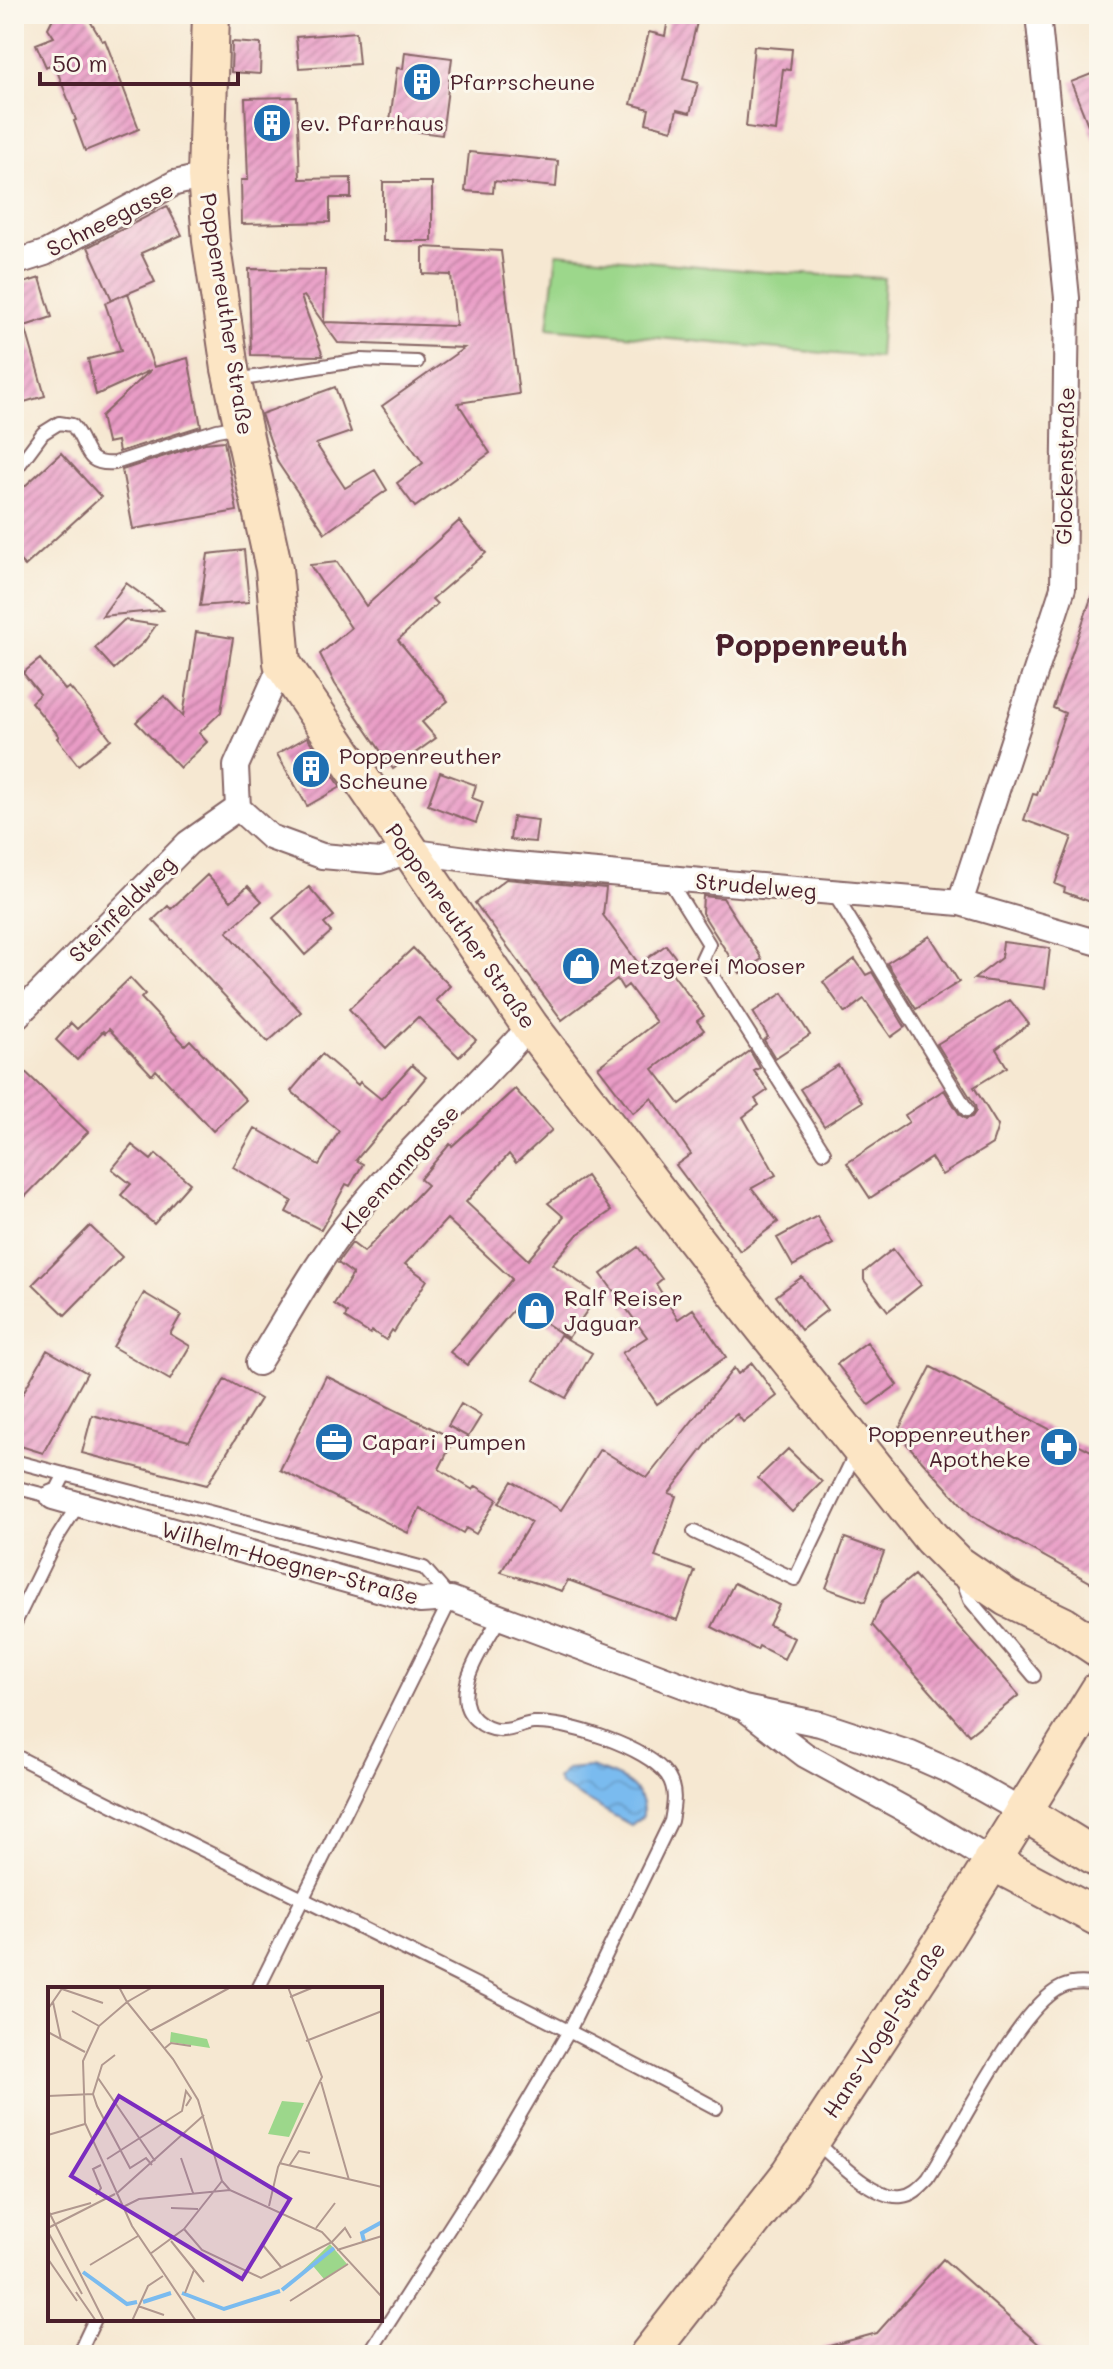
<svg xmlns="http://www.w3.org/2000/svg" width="1113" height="2369" viewBox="0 0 1113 2369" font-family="Mali,sans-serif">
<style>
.green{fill:#9cd78b;stroke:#737b5b;stroke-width:2}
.water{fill:url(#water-waves);stroke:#626d8d;stroke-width:2}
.building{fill:url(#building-hatch)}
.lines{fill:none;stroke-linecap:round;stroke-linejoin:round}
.lane-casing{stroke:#866565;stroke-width:16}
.street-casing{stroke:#866565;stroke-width:28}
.secondary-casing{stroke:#866565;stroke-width:40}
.lane{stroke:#fff;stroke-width:12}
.street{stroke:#fff;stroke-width:24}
.secondary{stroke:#fce5c4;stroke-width:36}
.labels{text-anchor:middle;stroke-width:6;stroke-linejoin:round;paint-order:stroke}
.poi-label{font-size:22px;fill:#4a1f2b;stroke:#fbf7ec;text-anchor:start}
.street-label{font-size:22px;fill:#4a1f2b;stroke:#fbf7ec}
.district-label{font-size:30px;font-weight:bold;fill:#4a1f2b;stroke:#fbf7ec}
.inset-river{fill:none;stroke:#7abbef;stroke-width:4}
.inset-road{fill:none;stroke:#b1988f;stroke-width:2}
.view{fill:#7b2cbf;fill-opacity:0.15;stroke:#7b2cbf;stroke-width:4}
.inset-edge{fill:none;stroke:#4a1f2b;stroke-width:4}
</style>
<defs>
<pattern id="water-waves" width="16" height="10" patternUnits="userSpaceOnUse" patternTransform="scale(2)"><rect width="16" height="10" fill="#7abbef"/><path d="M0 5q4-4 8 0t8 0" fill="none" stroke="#6ba0cd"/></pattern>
<pattern id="building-hatch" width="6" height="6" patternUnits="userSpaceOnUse" patternTransform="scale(2)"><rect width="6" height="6" fill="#e99cc6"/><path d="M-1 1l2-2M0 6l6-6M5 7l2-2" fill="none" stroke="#bf7fa1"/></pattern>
</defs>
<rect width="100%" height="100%" fill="#fbf7ec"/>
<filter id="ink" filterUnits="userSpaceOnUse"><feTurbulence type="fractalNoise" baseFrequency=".0125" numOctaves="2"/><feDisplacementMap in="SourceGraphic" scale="16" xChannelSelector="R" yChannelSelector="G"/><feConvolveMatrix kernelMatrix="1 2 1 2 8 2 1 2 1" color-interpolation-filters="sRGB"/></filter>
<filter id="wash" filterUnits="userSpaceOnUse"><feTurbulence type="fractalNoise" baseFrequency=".006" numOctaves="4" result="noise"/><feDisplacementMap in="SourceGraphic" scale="32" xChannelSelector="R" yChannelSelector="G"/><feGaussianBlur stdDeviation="1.8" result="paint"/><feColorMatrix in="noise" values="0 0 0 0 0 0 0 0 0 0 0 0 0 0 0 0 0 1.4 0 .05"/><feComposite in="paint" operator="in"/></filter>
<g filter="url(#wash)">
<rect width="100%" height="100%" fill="#f6e8d2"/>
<path class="green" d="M557,253L764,272L884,278L879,358L548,328Z"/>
<path class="water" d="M590,1767C616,1776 645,1783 643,1816L631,1825L561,1786L557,1779L567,1769Z"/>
<g id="blocks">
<path class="building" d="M55,14H86L102,41L105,40L139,129L85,151L74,121L76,120L54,63L46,67L36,44L54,37L48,28Z
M669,14H699L683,79L698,83L690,113L677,110L672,130L646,123L649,109L631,104L649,32L665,36Z
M356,32L359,64L299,68L296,37Z
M232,42L261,44L260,74L231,72Z
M754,46L792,49L790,70L783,69L776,131L746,127Z
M405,52L452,58L442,135L389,128L397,68L403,69Z
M1099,71V150H1098L1071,82Z
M297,97L300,179L351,178V198H330V222L242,224L241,180H248L245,98Z
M469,152L558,161L556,187L494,181L493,193L465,191Z
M383,182H432V241H383Z
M167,206L182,235L141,253L155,282L112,300L88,247Z
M423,247L501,251L519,394L458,403L490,453L415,507L397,483L423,463L382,406L464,348L338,343L304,296L301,297L323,356L251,355L249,269L325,270L324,322L456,326L451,275L423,274Z
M40,278L52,317L25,326L45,396L14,405V286Z
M128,293L154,367L188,358L201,426L119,452L117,441L107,443L101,416L151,370L96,395L88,359L121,351L105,303Z
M335,387L351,432L316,444L345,488L375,470L387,490L325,533L278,463L261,414Z
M224,441L237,511L133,529L122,470L205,443Z
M61,453L101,497L25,566L14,555V496Z
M459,521L486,553L432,599L437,604L398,640L448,701L422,722L436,738L393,769L335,684L320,654L351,628L310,565L337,562L366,606Z
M244,550L249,602L200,606L208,554Z
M126,583L163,610L102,616Z
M1096,584L1099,585V905L1064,892L1065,888L1055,884L1072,837L1024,820L1033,794L1037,795L1065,713L1053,708Z
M124,620L156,625L144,642L114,669L95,648Z
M196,632L233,638L221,712L199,733L207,742L180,768L136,722L164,696L183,716Z
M40,659L65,690L69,687L79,698L111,739L78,765L57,738L59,736L31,702L40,694L23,673Z
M307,737L341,787L307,806L277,754Z
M440,772L476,785L472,798L483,802L476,823L428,805Z
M513,817L538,820L535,842L510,840Z
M207,875L231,901L248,886L262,901L227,932L301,1012L268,1042L153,920L168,906L171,909Z
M506,879L606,888L603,915L639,964L666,945L679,962L669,969L704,1016L697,1021L704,1030L653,1069L680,1104L750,1051L760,1068L754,1071L768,1090L755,1099L759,1105L743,1117L776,1175L752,1188L778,1222L740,1251L676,1165L691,1154L652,1098L633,1113L598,1067L656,1022L628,985L623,989L617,979L562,1020L475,903Z
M309,887L334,916L324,924L331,932L305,955L273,918Z
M703,896L723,898L762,959L740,973L702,913Z
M930,936L959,982L916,1009L887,963Z
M1003,942L1050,948L1045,988L974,979L1001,958Z
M413,948L450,986L436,1000L476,1040L459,1057L418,1017L386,1048L349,1009Z
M855,959L866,975L872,972L905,1027L891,1037L864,999L845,1013L823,982Z
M130,978L145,994L141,998L185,1045L190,1040L246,1100L213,1131L156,1070L152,1075L109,1029L105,1033L103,1031L77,1060L56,1040L71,1023L77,1029Z
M783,993L810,1035L775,1058L764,1040L768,1037L753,1012Z
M1010,1000L1029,1024L996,1049L1007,1067L974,1087L998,1126L992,1144L942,1175L931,1158L870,1198L847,1163L909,1122L905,1115L944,1090L960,1115L966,1119L972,1117L976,1111L975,1105L937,1044Z
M322,1054L358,1085L360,1082L381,1099L412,1065L426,1077L356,1160L363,1164L350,1186L346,1184L321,1230L286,1212L292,1201L233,1167L255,1128L319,1165L339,1131L291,1091Z
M14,1061L88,1132L14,1208Z
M838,1065L862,1102L824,1126L800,1089Z
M515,1089L552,1130L516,1163L509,1154L466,1202L528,1260L564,1217L548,1203L586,1176L611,1211L578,1234L552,1264L598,1295L568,1338L518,1304L467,1365L450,1352L512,1279L447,1219L405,1264L427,1280L394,1332L392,1330L386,1340L372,1331L370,1334L345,1318L347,1313L334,1304L353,1274L338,1263L341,1258L352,1243L364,1252L427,1185L420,1179L450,1144L452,1146Z
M132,1145L151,1160L156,1154L190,1183L154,1224L121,1195L131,1184L112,1169Z
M817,1216L833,1244L793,1266L777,1238Z
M90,1226L122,1257L65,1315L33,1284Z
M638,1247L662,1279L656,1284L678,1319L693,1309L726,1357L657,1404L622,1353L647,1337L601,1274Z
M893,1249L921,1285L888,1311L864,1280V1272Z
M802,1277L827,1310L801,1330L776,1296Z
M144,1293L181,1315L170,1334L190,1346L170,1380L113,1347Z
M560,1335L592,1353L566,1398L534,1380Z
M867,1342L897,1385L869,1405L837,1364Z
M47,1350L87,1373L43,1453L14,1444V1409Z
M752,1363L777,1396L743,1422L737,1414L719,1428L669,1493L676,1496L655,1557L695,1571L677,1620L568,1580L562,1591L501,1572L531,1522L499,1503L512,1481L561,1510L600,1449L647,1478L734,1368L738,1374Z
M931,1367L1099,1455V1587L972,1516L897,1433Z
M326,1376L454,1439L439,1469L473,1490L476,1486L497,1499L476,1534L466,1528L463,1533L420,1508L408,1533L280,1470Z
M225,1379L260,1399L207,1485L82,1453L92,1415L189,1441Z
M461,1404L481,1416L468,1437L448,1426Z
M788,1449L822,1482L792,1512L758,1478Z
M845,1538L884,1552L865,1602L826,1588Z
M914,1575L1019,1695L969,1735L872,1625L882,1601Z
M734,1583L779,1605L769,1625L794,1638L784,1659L759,1646L757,1650L712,1627Z
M943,2259L1051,2355H823L822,2348L877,2333Z"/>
</g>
</g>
<g filter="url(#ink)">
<use href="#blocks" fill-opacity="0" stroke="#866565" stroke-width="2"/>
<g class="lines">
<defs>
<path id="lane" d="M236,380L361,360L417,362
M14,472L43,433L59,423L72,425C90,446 82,466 115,463L217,430L239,426
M669,880L709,944L702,959L824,1152
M833,892L967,1110
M14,1461L424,1568L451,1599L258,1989
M14,1487L53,1497L65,1474
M694,1532L795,1579L857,1450
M961,1576L970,1600L1034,1676
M14,1625L55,1541L78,1505
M14,1755C247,1875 485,1984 716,2108
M814,2140C835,2158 873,2200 902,2196C913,2195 920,2187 928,2179C957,2135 1018,2007 1062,1987C1073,1982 1088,1983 1099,1985
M78,2355L95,2319
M368,2355L498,2152L569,2031L671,1821C674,1805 677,1789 667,1775C647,1747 566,1721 533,1723C523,1724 513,1730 503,1730C493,1731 483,1726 476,1720C446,1694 487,1642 501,1616"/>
<path id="street" d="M14,263L45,253L175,183L206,176
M282,663L236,766L238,808L270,837L322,856L380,861L408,851L504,864L960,903L1099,943
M960,903L1063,588L1067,298L1038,14
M14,1019L188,843L238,808
M258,1363C287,1317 314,1267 347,1224C402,1153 471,1094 530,1026
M53,1497L420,1601L451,1599L744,1708L820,1724L911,1754L954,1773L1023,1812
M749,1712L805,1755L915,1815L991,1861"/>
<path id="secondary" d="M211,14L206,176L211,241L230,369L274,569L282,663L530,1026L751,1312L931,1538L955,1562L1007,1598L1063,1625L1099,1649
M1023,1812L1099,1859
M991,1861L1099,1918
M648,2355L791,2172L939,1947L1099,1690"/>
</defs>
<use href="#lane" class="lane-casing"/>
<use href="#street" class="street-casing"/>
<use href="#secondary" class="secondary-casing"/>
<use href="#lane" class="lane"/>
<use href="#street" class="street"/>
<use href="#secondary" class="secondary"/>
</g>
</g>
<defs>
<symbol id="building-disc" viewBox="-11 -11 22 22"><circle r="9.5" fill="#1f6fb2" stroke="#fbf7ec"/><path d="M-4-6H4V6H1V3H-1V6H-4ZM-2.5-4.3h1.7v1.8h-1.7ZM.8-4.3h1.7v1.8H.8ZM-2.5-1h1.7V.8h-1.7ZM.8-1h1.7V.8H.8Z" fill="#fff"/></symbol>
<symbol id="shop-disc" viewBox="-11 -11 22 22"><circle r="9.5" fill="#1f6fb2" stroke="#fbf7ec"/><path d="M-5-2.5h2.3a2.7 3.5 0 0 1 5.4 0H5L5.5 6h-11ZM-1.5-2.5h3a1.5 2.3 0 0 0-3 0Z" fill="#fff"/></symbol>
<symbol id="office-disc" viewBox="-11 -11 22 22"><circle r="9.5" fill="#1f6fb2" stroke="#fbf7ec"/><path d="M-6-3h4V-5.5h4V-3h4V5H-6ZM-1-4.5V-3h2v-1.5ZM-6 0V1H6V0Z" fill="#fff"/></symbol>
<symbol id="pharmacy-disc" viewBox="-11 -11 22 22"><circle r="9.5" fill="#1f6fb2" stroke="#fbf7ec"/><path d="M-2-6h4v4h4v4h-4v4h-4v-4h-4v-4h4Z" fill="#fff"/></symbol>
</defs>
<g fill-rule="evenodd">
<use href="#building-disc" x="400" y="60" width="44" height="44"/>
<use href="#building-disc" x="250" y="101" width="44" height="44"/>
<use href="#building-disc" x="289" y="747" width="44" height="44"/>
<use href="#shop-disc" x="559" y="944" width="44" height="44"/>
<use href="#shop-disc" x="514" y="1289" width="44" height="44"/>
<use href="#office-disc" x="312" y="1420" width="44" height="44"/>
<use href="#pharmacy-disc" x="1037" y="1425" width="44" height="44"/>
</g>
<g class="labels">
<g class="poi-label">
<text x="450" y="90">Pfarrscheune</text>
<text x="300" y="131">ev. Pfarrhaus</text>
<text x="339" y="764">Poppenreuther<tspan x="339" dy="25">Scheune</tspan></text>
<text x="609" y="974">Metzgerei Mooser</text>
<text x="564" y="1306">Ralf Reiser<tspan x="564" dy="25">Jaguar</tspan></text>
<text x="1031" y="1442" text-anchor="end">Poppenreuther<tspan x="1031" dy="25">Apotheke</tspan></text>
<text x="362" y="1450">Capari Pumpen</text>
</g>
<g class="street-label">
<text transform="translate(110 219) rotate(-27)" y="8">Schneegasse</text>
<text transform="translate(227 314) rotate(81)" y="8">Poppenreuther Straße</text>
<text transform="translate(1065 466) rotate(-89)" y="8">Glockenstraße</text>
<text transform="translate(756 886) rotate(5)" y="8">Strudelweg</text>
<text transform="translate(122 909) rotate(-45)" y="8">Steinfeldweg</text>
<text transform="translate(461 926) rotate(55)" y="8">Poppenreuther Straße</text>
<text transform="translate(400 1169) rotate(-48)" y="8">Kleemanngasse</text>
<text transform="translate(290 1563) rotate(15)" y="8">Wilhelm-Hoegner-Straße</text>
<text transform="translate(884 2030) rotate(-57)" y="8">Hans-Vogel-Straße</text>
</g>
<g class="district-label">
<text x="811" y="656">Poppenreuth</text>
</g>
</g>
<g transform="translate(48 1987)">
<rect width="334" height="334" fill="#f6e8d2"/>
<path d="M123,45L159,52L162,61L122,55ZM282,257L299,277L276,292L265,279L234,304Z" fill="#9cd78b"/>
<path d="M234,114L256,116L241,150L220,147Z" fill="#9cd78b"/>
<path class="inset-river" d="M316,254L314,246L334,235M35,285L79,317L89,315M234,303L286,261M134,306L176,322L232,304M95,315L123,306"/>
<path class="inset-road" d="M71,0L79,15L51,39L35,74L37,136L84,239L148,334M105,0L79,15L125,72L150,113L174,194L182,203M14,2L55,16M242,10L266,0M5,15L13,53M0,22L15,0M24,24L51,39M102,44L183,0M0,45L37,65M258,54L334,24M117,61L123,56L143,59M67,68L54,78L45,107L49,119L82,181L98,171L104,178M50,91L107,174M273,95L301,193M0,109L45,107M0,148L37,137M133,171L145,206M59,172L134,124L138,104L143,111L138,119M231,176L334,200M241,179L251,164L262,166M68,207L156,128M48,208L53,201L45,182L53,178M221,219L230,180L274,90L240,0M75,220L91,212L182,203L274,245L334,310M123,221L150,222M0,223L56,334M0,228L43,216M0,241L67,207M268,241L287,216M136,242L154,263L213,291L284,255L297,241L303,251M0,245L34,307M123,254L156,295M214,257L233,280M289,263L334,249M102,267L136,242L174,194M0,272L29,314M42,278L90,249M28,305L48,334M137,306L146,283M242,314L300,277M90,319L116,328M84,334L100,299L115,289"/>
<path class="view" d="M71,109L242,212L194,292L23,189Z"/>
<rect width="334" height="334" class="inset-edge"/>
</g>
<rect width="1113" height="2369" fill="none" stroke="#fbf7ec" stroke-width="48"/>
<path d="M40 72v12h198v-12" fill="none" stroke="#4a1f2b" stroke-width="4"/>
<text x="52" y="72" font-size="24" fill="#4a1f2b" stroke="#fbf7ec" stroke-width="6" paint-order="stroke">50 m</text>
</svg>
